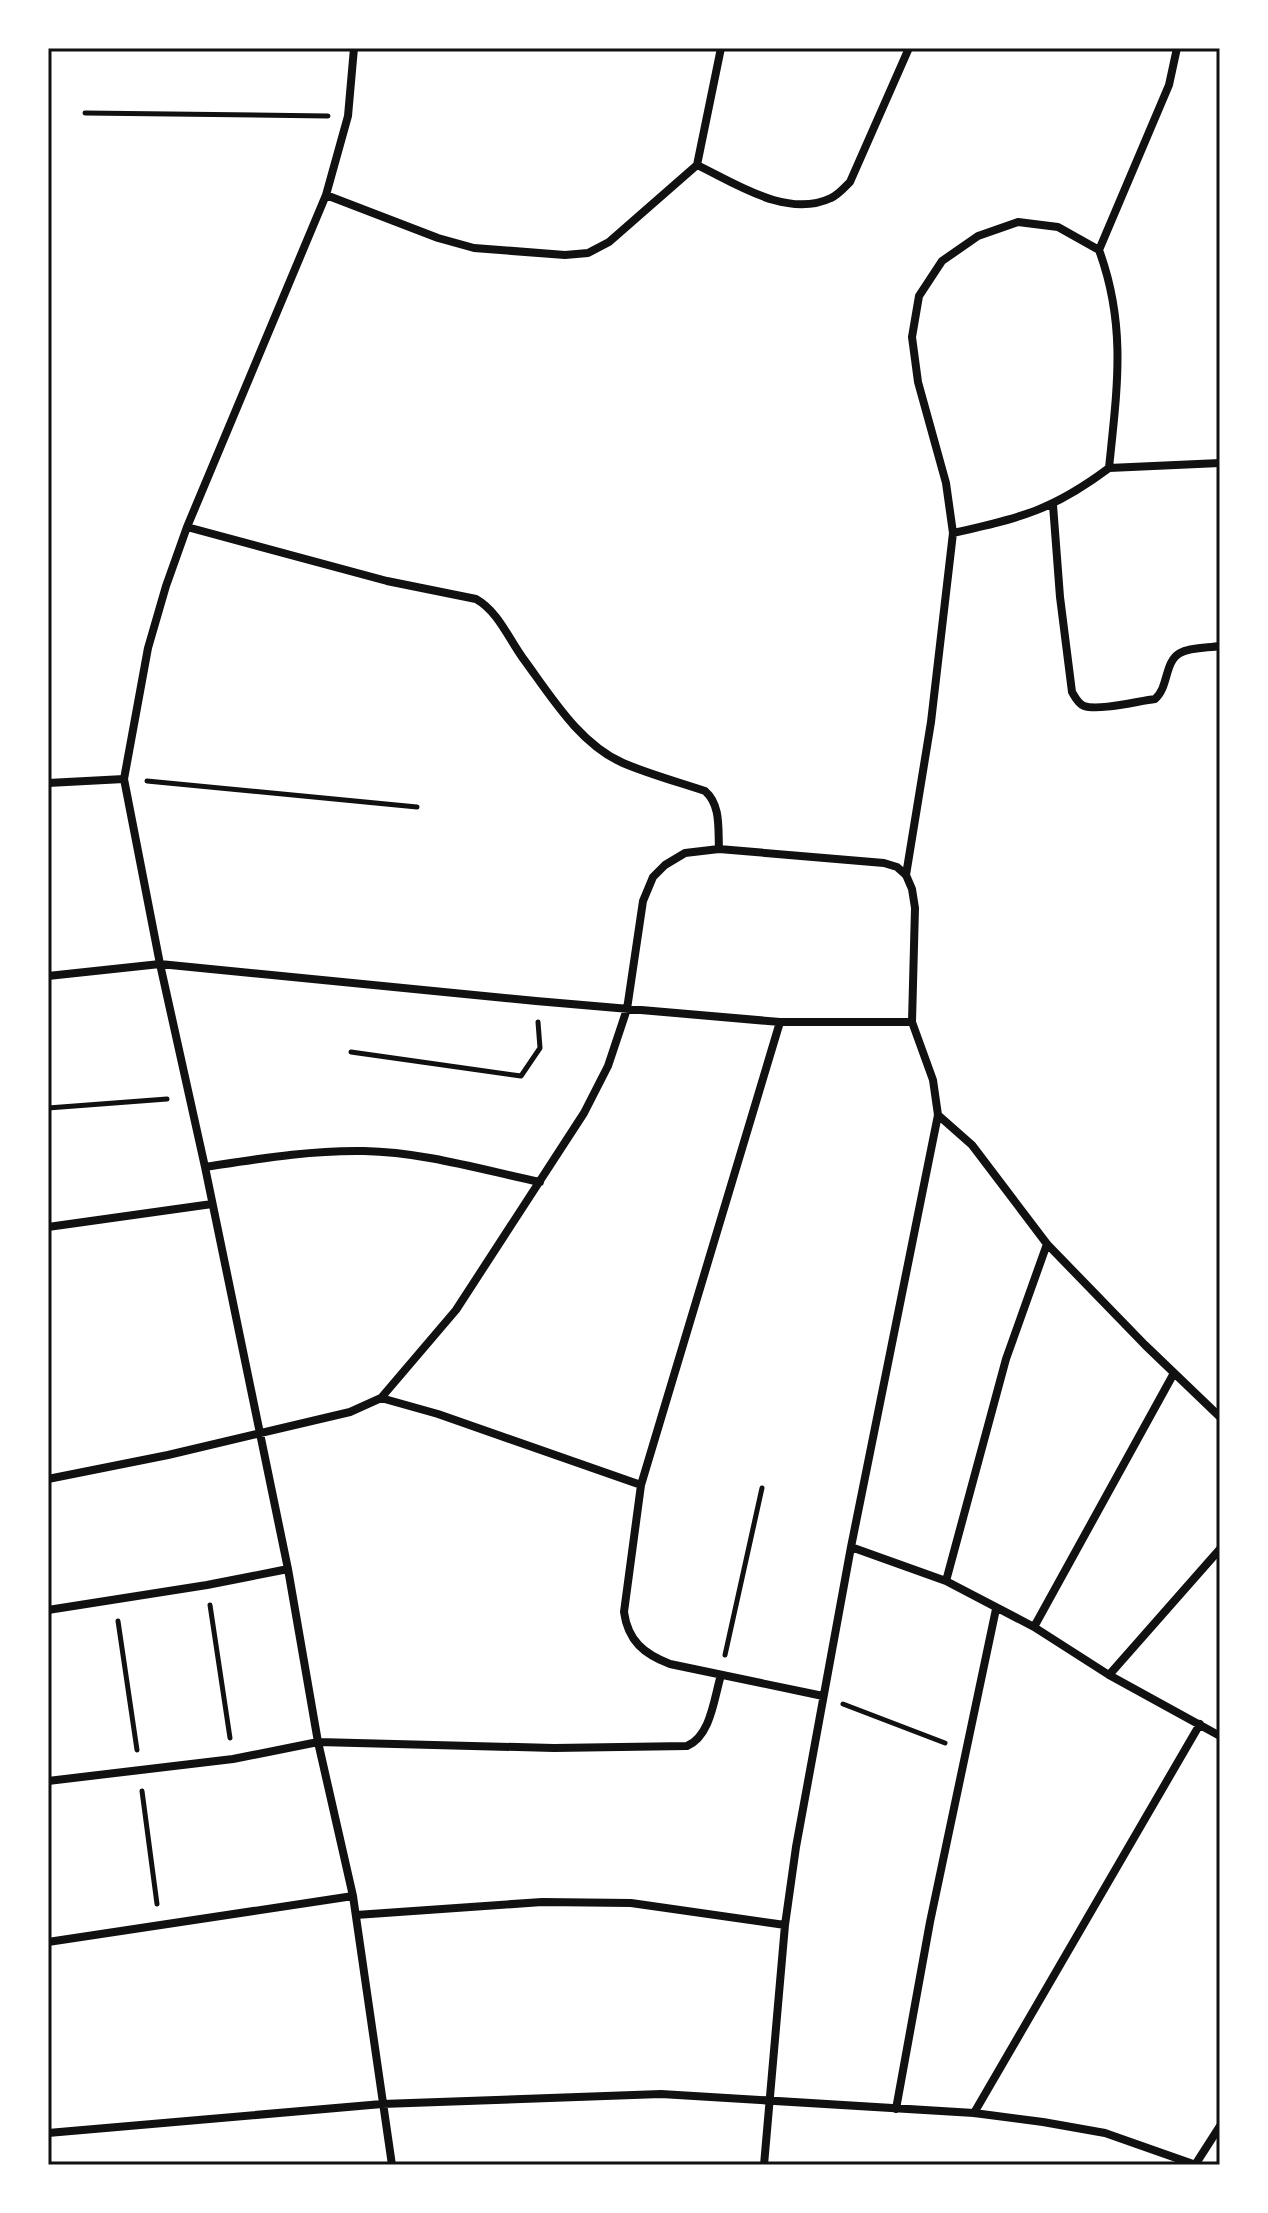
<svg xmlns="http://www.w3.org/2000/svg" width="1268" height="2213" viewBox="0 0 1268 2213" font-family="Overpass,sans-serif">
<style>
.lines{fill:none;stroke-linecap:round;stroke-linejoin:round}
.path{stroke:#111;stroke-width:5}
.minor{stroke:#111;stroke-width:8}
.neatline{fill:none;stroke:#111;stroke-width:3}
</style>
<rect width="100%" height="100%" fill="#fff"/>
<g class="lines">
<path class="path" d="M85,113L328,116
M147,781L417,807
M351,1052L521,1076L540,1048L538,1022
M48,1108L167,1099
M210,1605L230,1738
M118,1621L137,1750
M725,1655L762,1488
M843,1704L945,1743
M142,1791L157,1904"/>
<path class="minor" d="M354,48L348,116L326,195L187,527L166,586L148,648L124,779L160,964L205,1167L288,1569L318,1742L353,1896L392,2165
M697,165C735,183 787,219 831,198C838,195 844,188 850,182L909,48
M326,195L438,238L474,248L565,255L588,253L609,242L697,165L721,48
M1099,250L1169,85L1177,48
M1053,505L1060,597L1072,692C1075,697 1078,704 1084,706C1099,711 1138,701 1155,699C1169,687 1164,662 1180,653C1191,647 1208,648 1220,646
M187,527L387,581L476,599C499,612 509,640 525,661C552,698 580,744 623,763C649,774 678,782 705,791C721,805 718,828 719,849
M953,533C1021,518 1053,510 1109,468
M48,783L124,779
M906,875L931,722L953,533L946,483L918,382L912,337L919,296L942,261L978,236L1018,222L1058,227L1099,250C1127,326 1117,389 1109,468L1220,463
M48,976L160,964L536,1001L780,1022H912
M780,1022L641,1485L624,1612C628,1641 644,1654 670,1664L823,1696
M938,1115L972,1145L1047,1244L1145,1345L1220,1417
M205,1167C258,1159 310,1150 364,1151C423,1152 483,1170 540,1182
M48,1227L212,1204
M381,1398L438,1414L641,1485
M48,1479L168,1455L350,1412L381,1398L456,1310L584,1113L608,1066L627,1009L643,901L653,877L665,865L685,853L719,849L884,863L897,867L906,875L912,889L915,908L912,1022L933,1080L938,1115L851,1547L946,1581L1034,1627L1109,1675L1220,1736
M946,1581L1006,1359L1047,1244
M48,1610L207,1585L288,1569
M1034,1627L1174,1373
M1109,1675L1220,1549
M48,1781L233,1759L318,1742L554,1748L687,1746C711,1736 714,1698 721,1675
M356,1915L542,1902L631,1903L785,1925
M48,1942L353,1896
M896,2109L930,1922L996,1609
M974,2113L1200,1724
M48,2133L382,2104L661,2094L974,2113L1043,2122L1105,2133L1196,2165
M764,2165L785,1925L796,1847L851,1547
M1195,2165L1220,2126"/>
</g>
<rect width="1268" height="2213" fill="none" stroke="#ffffff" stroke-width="100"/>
<rect x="50" y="50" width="1168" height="2113" class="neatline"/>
</svg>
